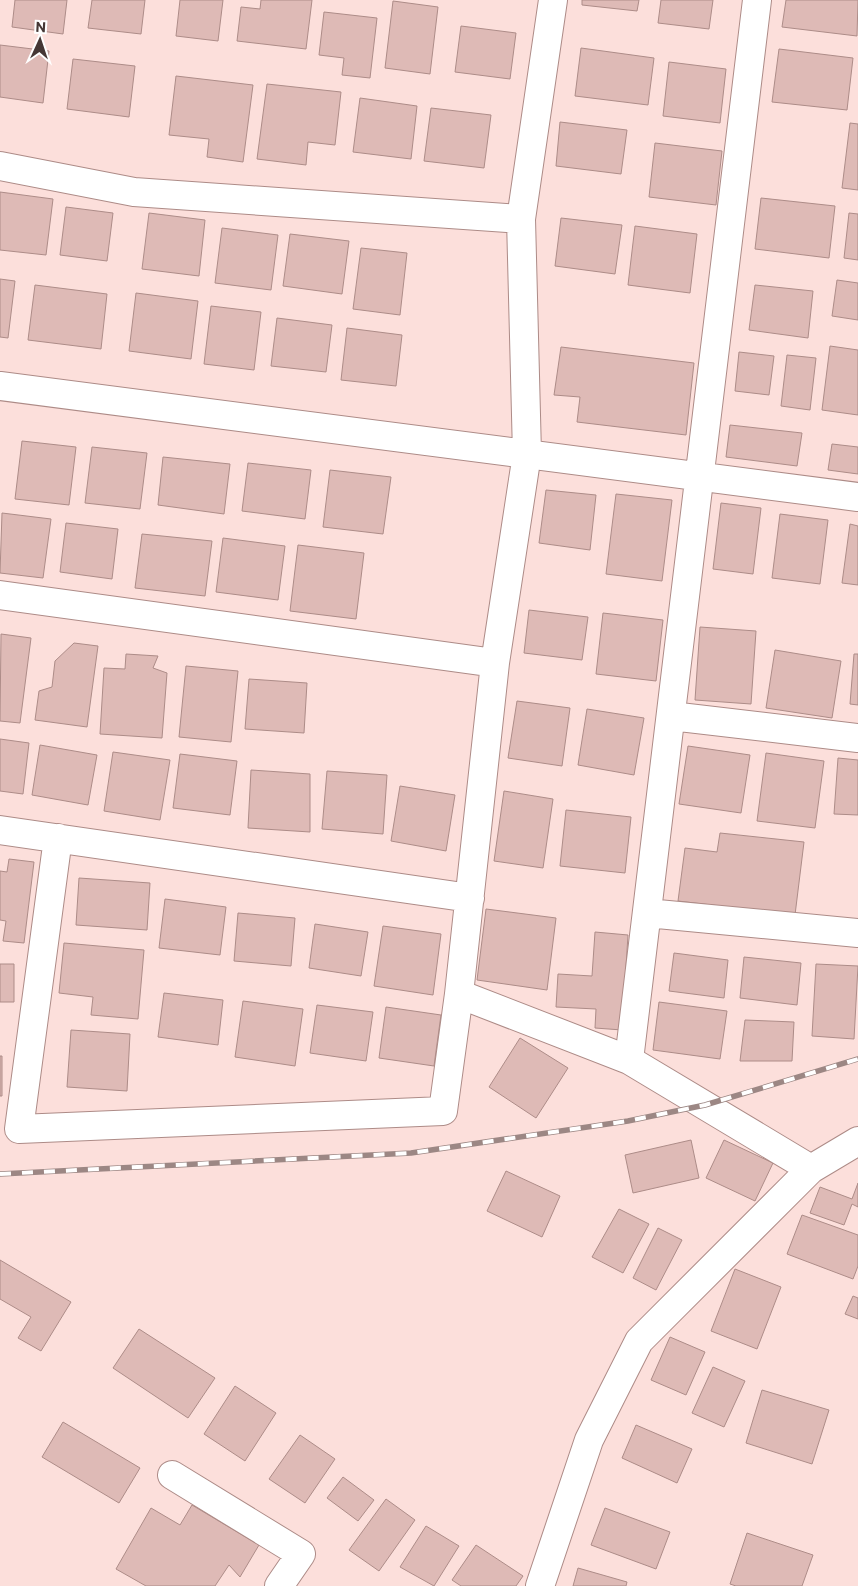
<svg xmlns="http://www.w3.org/2000/svg" width="858" height="1586" viewBox="0 0 858 1586" font-family="Commissioner,sans-serif">
<style>
.building{fill:#debab6;stroke:#ad8c88}
.lines{fill:none;stroke-linecap:round;stroke-linejoin:round}
.street-casing{stroke:#ad8b87;stroke-width:30}
.street{stroke:#fff;stroke-width:28}
.rail-casing{stroke:#9c8784;stroke-width:5.5}
.rail{stroke:#fff;stroke-width:4;stroke-dasharray:11;stroke-linecap:butt}
</style>
<rect width="100%" height="100%" fill="#fcdfdb"/>
<path class="building" d="M15,0H67L63,34L12,27Z
M92,0H145L141,34L88,28Z
M180,0H223L218,41L176,36Z
M261,0H312L306,49L237,41L241,7L260,9Z
M582,0H639L637,11L582,5Z
M661,0H713L709,29L658,23Z
M786,0H858L857,36L782,27Z
M393,1L438,7L430,74L385,68Z
M324,12L377,18L370,78L342,75L344,58L319,55Z
M461,26L516,33L510,79L455,72Z
M0,45L49,51L43,103L0,97Z
M581,48L654,58L648,105L575,96Z
M779,49L853,58L847,110L772,102Z
M73,59L135,66L129,117L67,109Z
M669,62L726,69L720,123L663,116Z
M176,76L253,85L243,162L207,157L209,139L169,135Z
M267,84L341,92L335,145L308,142L306,165L257,159Z
M360,98L417,106L411,159L353,152Z
M431,108L491,115L484,168L424,161Z
M560,122L627,130L621,174L556,166Z
M850,123L858,124V190L842,188Z
M655,143L722,151L716,205L649,197Z
M0,192L53,199L46,255L0,250Z
M761,198L835,206L829,258L755,249Z
M66,207L113,213L107,261L60,255Z
M149,213L205,220L199,276L142,269Z
M849,213L858,214V260L844,258Z
M561,218L622,225L615,274L555,266Z
M635,226L697,234L690,293L628,285Z
M222,228L278,235L271,290L215,283Z
M290,234L349,241L342,294L283,286Z
M361,248L407,253L400,315L353,309Z
M0,279L15,281L8,338L0,337Z
M837,280L858,283V320L832,316Z
M35,285L107,294L101,349L28,340Z
M755,285L813,291L808,338L749,330Z
M136,293L198,301L191,359L129,351Z
M211,306L261,312L254,370L204,364Z
M277,318L332,325L326,372L271,366Z
M347,328L402,335L396,386L341,380Z
M830,346L858,350V415L822,410Z
M561,347L694,363L686,435L577,422L580,397L554,395Z
M739,352L774,356L769,395L735,391Z
M787,355L816,358L810,410L781,406Z
M730,425L802,433L797,466L726,457Z
M22,441L76,447L69,505L15,499Z
M832,444L858,447V474L828,470Z
M92,447L147,453L140,509L85,503Z
M163,457L230,464L224,514L158,505Z
M248,463L311,470L305,519L242,511Z
M330,470L391,477L383,534L323,527Z
M546,490L596,495L590,550L539,543Z
M616,494L672,500L662,581L606,574Z
M721,503L761,508L753,574L713,569Z
M2,513L51,519L43,578L0,573Z
M780,514L828,520L820,584L772,578Z
M66,523L118,529L112,579L60,572Z
M850,524L858,526V585L842,583Z
M142,534L212,541L205,596L135,588Z
M223,538L285,546L278,600L216,592Z
M298,545L364,553L356,619L290,611Z
M529,610L588,617L582,660L524,653Z
M603,613L663,620L656,681L596,674Z
M700,627L756,631L751,704L695,700Z
M1,634L31,638L20,723L0,721Z
M74,643L98,646L87,727L35,720L39,691L52,687L55,661Z
M775,650L841,661L832,718L766,708Z
M126,654L158,656L153,668L167,673L162,738L100,734L104,668L125,669Z
M854,654H858V705L850,704Z
M186,666L238,671L231,742L179,737Z
M249,679L307,683L304,733L245,729Z
M517,701L570,708L562,766L508,758Z
M587,709L644,718L634,775L578,765Z
M0,739L29,743L23,794L0,791Z
M40,745L97,755L88,805L32,795Z
M688,746L750,755L741,813L679,804Z
M113,752L170,760L160,820L104,811Z
M766,753L824,761L815,828L757,821Z
M180,754L237,761L230,815L173,808Z
M838,758L858,760V815L834,814Z
M251,770L310,774V832L248,828Z
M327,771L387,775L383,834L322,829Z
M400,786L455,795L446,851L391,841Z
M504,791L553,799L543,868L494,861Z
M566,810L631,817L625,873L560,866Z
M720,833L804,842L795,915L678,901L685,848L717,852Z
M9,859L34,862L24,943L3,941L6,921L0,920V871L7,872Z
M79,878L150,883L147,930L76,925Z
M165,899L226,907L220,955L159,948Z
M486,909L556,918L547,990L477,980Z
M238,913L295,918L291,966L234,961Z
M315,924L368,932L361,976L309,968Z
M383,926L441,934L433,995L374,986Z
M595,932L628,935L622,1030L595,1028L596,1009L556,1007L558,974L592,976Z
M64,943L144,950L138,1019L91,1015L93,997L59,993Z
M674,953L728,960L724,998L669,991Z
M744,957L801,963L797,1005L740,998Z
M0,964H14V1002H0Z
M816,964L858,966L854,1039L812,1036Z
M164,993L223,1000L218,1045L158,1037Z
M243,1001L303,1009L295,1066L235,1057Z
M659,1002L727,1011L720,1059L653,1050Z
M317,1005L373,1012L366,1061L310,1053Z
M386,1007L441,1015L434,1066L379,1058Z
M745,1020L794,1022L792,1061H740Z
M71,1030L130,1034L127,1091L67,1087Z
M520,1038L568,1068L536,1118L489,1087Z
M0,1056H2V1096H0Z
M691,1140L699,1178L633,1193L625,1155Z
M724,1140L773,1163L755,1201L706,1178Z
M506,1171L560,1196L542,1237L487,1211Z
M858,1183V1207L852,1204L844,1225L810,1213L820,1187L852,1199Z
M619,1209L649,1224L623,1273L592,1257Z
M802,1215L858,1235V1266L853,1279L787,1254Z
M658,1228L682,1240L656,1290L633,1278Z
M0,1260L71,1302L41,1351L18,1338L31,1317L0,1299Z
M735,1269L781,1287L757,1349L711,1331Z
M853,1296L858,1298V1319L845,1314Z
M139,1329L215,1378L188,1418L113,1368Z
M670,1337L705,1352L686,1395L651,1380Z
M713,1367L745,1381L724,1427L692,1413Z
M235,1386L276,1413L245,1461L204,1434Z
M762,1390L829,1410L812,1464L746,1443Z
M63,1422L140,1468L119,1503L42,1457Z
M636,1425L692,1449L677,1483L622,1458Z
M300,1435L335,1459L305,1503L269,1479Z
M343,1477L374,1500L358,1521L327,1498Z
M386,1499L415,1520L379,1571L349,1550Z
M192,1505L259,1545L240,1577L229,1565L215,1586H146L116,1569L151,1508L180,1525Z
M605,1508L670,1532L656,1569L591,1545Z
M426,1526L459,1546L434,1586L400,1567Z
M747,1533L813,1555L802,1586H736L730,1584Z
M476,1545L523,1576L516,1586H461L452,1580Z
M578,1568L627,1582L626,1586H573Z"/>
<g class="lines">
<defs>
<path id="street" d="M553,0L521,219L527,454L495,663L459,994L629,1060L811,1169
M0,166L134,192L521,219
M0,386L858,497
M0,595L495,663
M671,716L858,738
M0,830L470,898
M58,838L19,1129L443,1111L459,994
M647,913L858,933
M629,1060L757,0
M172,1475L301,1554L279,1586
M540,1586L589,1440L639,1341L811,1169L858,1141"/>
</defs>
<use href="#street" class="street-casing"/>
<use href="#street" class="street"/>
<defs>
<path id="rail" d="M0,1174L411,1153L628,1121L705,1105L858,1059"/>
</defs>
<use href="#rail" class="rail-casing"/>
<use href="#rail" class="rail"/>
</g>
<g transform="translate(40 40) rotate(3)" stroke="#ffffff" stroke-width="4" paint-order="stroke">
<path d="M0-4L9 19L0 12L-9 19Z" fill="#453735"/>
<text y="-8" font-size="14" font-weight="bold" text-anchor="middle" fill="#453735">N</text>
</g>
</svg>
